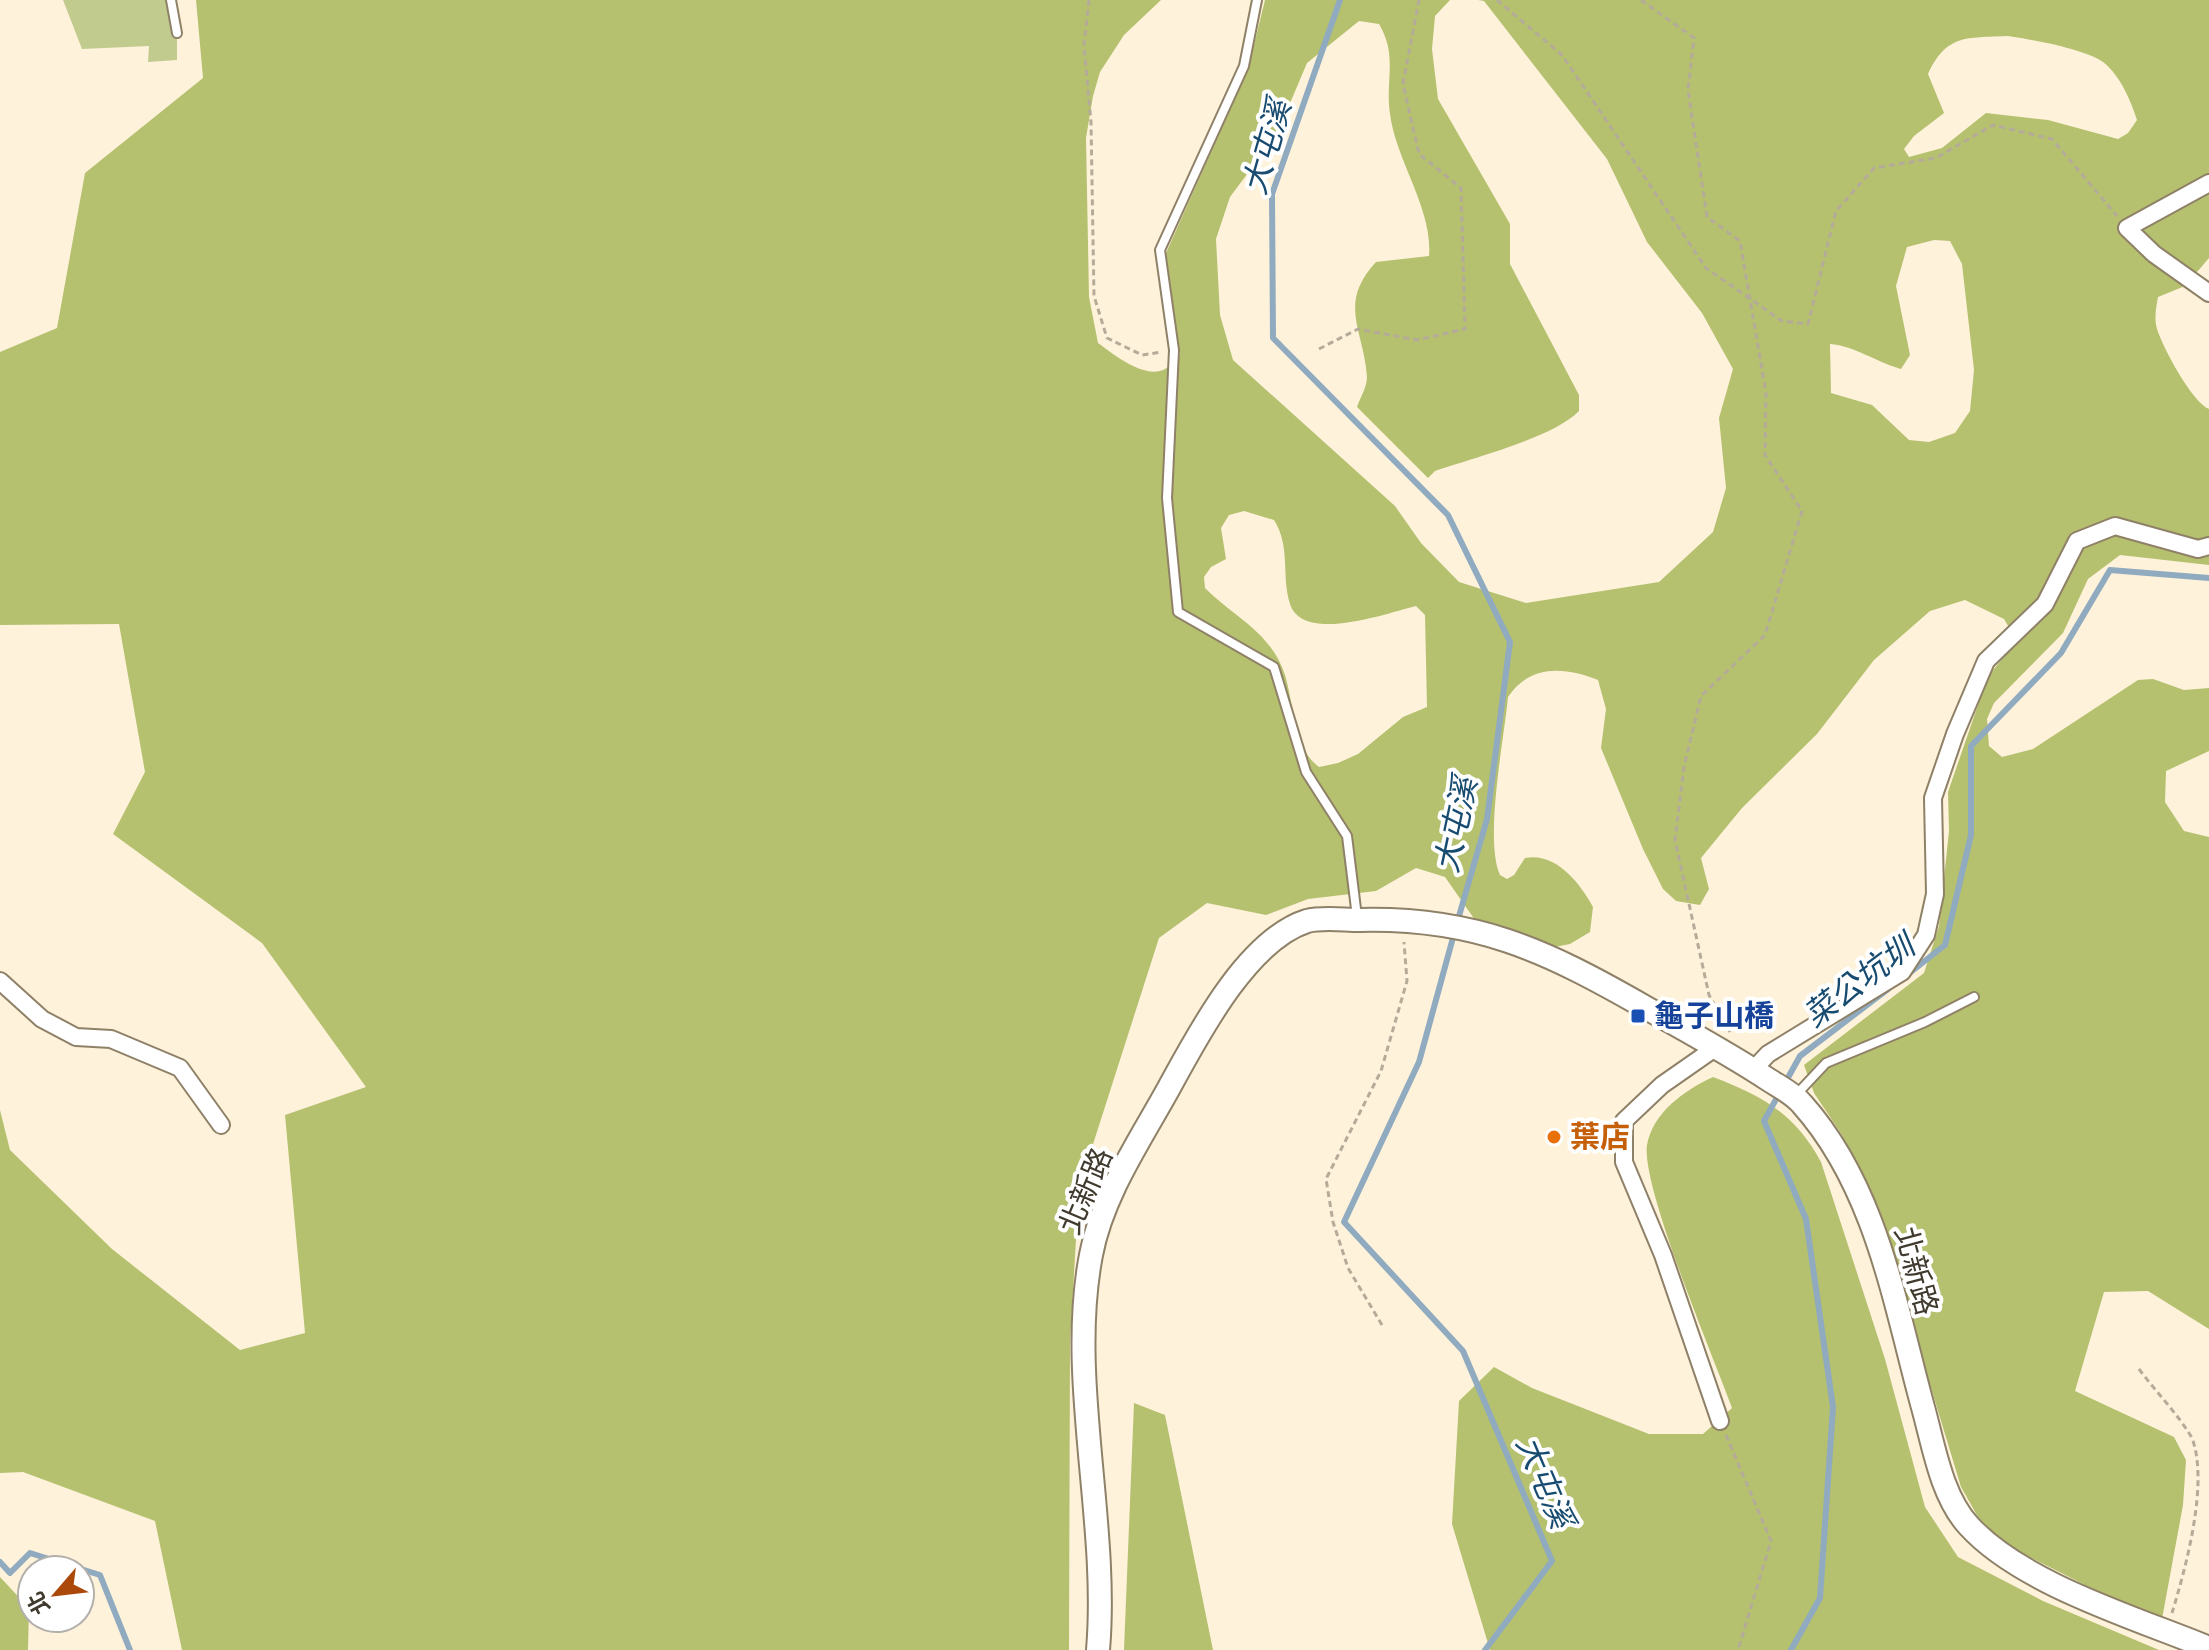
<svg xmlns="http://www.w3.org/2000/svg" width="2209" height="1650" viewBox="0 0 2209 1650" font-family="Cabin,'Noto Sans TC',sans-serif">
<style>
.green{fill:#c1cb8d}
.forest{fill:#b5c16f;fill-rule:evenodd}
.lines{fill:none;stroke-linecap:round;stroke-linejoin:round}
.stream{stroke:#90abc0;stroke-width:6}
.lane-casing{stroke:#8f8167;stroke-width:12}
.street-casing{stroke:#8f8167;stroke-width:20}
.secondary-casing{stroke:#8f8167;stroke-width:26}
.path{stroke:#b5ab99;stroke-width:3;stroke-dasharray:6 4;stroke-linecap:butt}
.lane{stroke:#fff;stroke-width:8}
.street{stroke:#fff;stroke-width:16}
.secondary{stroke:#fff;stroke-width:22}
.transit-dot{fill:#1a4fb4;stroke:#fff;stroke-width:3}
.food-dot{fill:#e8710a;stroke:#fff;stroke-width:3}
.labels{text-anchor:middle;stroke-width:8;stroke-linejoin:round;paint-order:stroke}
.transit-label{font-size:30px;font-weight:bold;fill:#164399;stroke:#fff;text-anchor:start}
.food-label{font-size:30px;font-weight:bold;fill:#c56008;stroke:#fff;text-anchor:start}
.street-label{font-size:30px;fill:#403a2f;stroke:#fff}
.water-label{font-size:32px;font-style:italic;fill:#184b70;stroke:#fff}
</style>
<rect width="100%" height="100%" fill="#fef2db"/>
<path class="green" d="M63,0H169L177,33V60L148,62L149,46L82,49Z"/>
<path class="forest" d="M196,0H1161L1124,35L1100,72L1093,96L1086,138L1089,297L1098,343C1113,354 1145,380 1165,369C1170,366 1176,359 1180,355L1166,253L1248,69L1265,0H1450L1435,16L1432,49L1438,99L1510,224V264L1579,395V411C1553,438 1472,458 1435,471L1428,478L1357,407C1360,398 1367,387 1367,377C1364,330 1337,304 1376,262L1429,256C1433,209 1396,161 1390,114C1385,79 1398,56 1379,24L1359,21L1307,63L1277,134L1230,197L1216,239L1220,315L1233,360L1395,506L1421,543L1459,582L1526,603L1659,582L1713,532L1726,488L1719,418L1733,369L1702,313L1647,242L1607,159L1484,1L1478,0H2209V258L2185,286L2158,297C2156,308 2154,318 2157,329C2163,348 2192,402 2209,409V565L2120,555L2088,579L2063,633L1994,703L1987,719L1989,746L2002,757L2033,749L2138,680L2153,679L2184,690L2209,688V751L2166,771L2165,802L2184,831L2209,837V1329L2148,1291L2104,1292L2075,1391L2174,1437L2186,1460L2183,1505L2162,1619L2107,1596L2004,1544L1978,1517L1961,1487L1874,1199L1842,1135L1814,1093L1804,1065L1924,973L1939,926L1949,831L1948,792L1988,676L2017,641L2004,619L1965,600L1930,611L1874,660L1817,734L1742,808L1701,858L1709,889L1700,905L1676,901L1663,889L1643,849L1601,748L1606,709L1598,680C1565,667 1530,664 1508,697C1504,740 1484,839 1500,875L1507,879L1514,875L1525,858C1556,852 1580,883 1593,907L1590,932L1570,944L1550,948L1475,920L1445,877L1416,868L1376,891L1308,899L1266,915L1207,903L1159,938L1079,1188L1070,1343L1069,1650H182L155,1521L23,1472L0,1473V1110L10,1150L112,1249L240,1350L305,1333L285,1115L366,1087L262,943L113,834L145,772L119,624L0,625V352L57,328L85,173L203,78ZM2007,36C2030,39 2085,49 2103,62C2120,75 2131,101 2137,120L2128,133L2118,139L2048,120L1986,113L1942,148L1909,157L1904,149L1914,136L1944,113L1928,74C1947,34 1966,38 2007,36ZM1934,240L1950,241L1962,264L1974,370L1970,411L1955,433L1929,442L1909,440L1872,405L1831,393L1830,344C1855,346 1876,362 1901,369L1910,355L1896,286L1907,247ZM1244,511L1274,520C1291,547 1281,575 1290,604C1303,644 1387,613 1416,606L1425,615L1427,707L1403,717L1358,754L1338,763L1319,767C1293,748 1294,704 1285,675C1271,632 1235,618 1205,588L1204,577L1211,567L1226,559L1221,528L1229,515Z
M1713,1077C1763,1096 1795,1114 1821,1162L1885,1359L1925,1507L1958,1557L2043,1601L2159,1650H1490L1452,1524L1459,1401L1494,1367L1532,1388L1649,1434H1703L1732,1408C1714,1358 1641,1187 1647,1145C1653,1112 1685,1090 1713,1077Z
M1134,1403L1165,1415L1213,1650H1124Z
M0,1577L29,1608L28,1650H0Z"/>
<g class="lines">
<path class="stream" d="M1340,0L1272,194L1273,338L1448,515L1510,642L1487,819L1457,923
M1454,934L1419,1062L1344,1222L1463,1351L1552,1561L1485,1650
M1907,975L1945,945L1971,835V746L2061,653L2110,570L2209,578
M0,1562L10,1573L30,1553L100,1575L130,1650
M1791,1650L1820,1598L1833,1407L1806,1219L1764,1121L1800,1056L1888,989"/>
<defs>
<path id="lane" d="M171,0L177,33
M1257,0L1244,66L1160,250L1174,350L1167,498L1178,612L1274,667L1306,772L1347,836L1357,917
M1795,1096L1826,1063L1925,1022L1974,997"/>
<path id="street" d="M2209,183L2127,228L2154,254L2209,293
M0,981L42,1019L76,1037L111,1039L180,1068L221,1125
M1715,1048L1662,1085L1624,1121V1162L1663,1255L1720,1421
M1753,1070L1768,1054L1902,972L1926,935L1935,894L1933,798L1955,734L1986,661L2045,604L2077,541L2115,526L2198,549L2209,546"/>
<path id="secondary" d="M1098,1650C1109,1521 1067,1379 1091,1255C1102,1195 1141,1139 1170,1086C1198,1035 1247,940 1307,921C1322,917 1344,920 1359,920C1475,917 1545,950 1643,1006C1685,1030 1728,1053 1769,1080C1780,1087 1794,1094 1802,1104C1877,1188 1895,1306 1924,1411C1934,1448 1942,1497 1969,1526C2022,1584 2136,1618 2209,1648"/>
</defs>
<use href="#lane" class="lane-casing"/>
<use href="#street" class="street-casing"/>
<use href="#secondary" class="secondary-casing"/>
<path class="path" d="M1089,0L1084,45L1091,122L1094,296L1107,338L1142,355L1162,352
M1497,0L1562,55L1706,268L1782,321L1808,324L1836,211L1874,168L1936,158L1993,125L2052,139L2117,216
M1641,0L1694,38L1688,90L1707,217L1740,241L1766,393L1765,455L1802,511L1765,635L1701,696L1684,767L1675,840L1709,995L1730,1032
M1319,349L1358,329L1417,340L1465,329L1461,188L1419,154L1403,84L1419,0
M1382,1325L1348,1268L1333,1222L1326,1179L1381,1071L1407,981L1404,942
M2139,1369C2156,1392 2178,1414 2192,1438C2209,1483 2186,1567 2172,1613
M1726,1435L1771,1541L1738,1650"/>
<use href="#lane" class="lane"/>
<use href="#street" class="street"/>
<use href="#secondary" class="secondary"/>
</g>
<rect class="transit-dot" x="1630" y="1008" width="16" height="16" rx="4"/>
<circle class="food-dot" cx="1554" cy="1137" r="8"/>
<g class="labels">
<g class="transit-label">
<text x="1654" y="1026">龜子山橋</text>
</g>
<g class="food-label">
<text x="1570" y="1147">葉店</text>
</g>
<g class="street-label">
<text transform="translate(1086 1191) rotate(-67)" y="10">北新路</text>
<text transform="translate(1916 1271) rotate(75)" y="10">北新路</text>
</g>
<g class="water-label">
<text transform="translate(1267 147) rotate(-74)" y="11">大屯溪</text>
<text transform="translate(1456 825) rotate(-78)" y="11">大屯溪</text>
<text transform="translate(1859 981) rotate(-37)" y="11">菜公坑圳</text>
<text transform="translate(1545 1482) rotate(67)" y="11">大屯溪</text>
</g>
</g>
<g transform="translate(56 1594) rotate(242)"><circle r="38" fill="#ffffff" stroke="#b3b0ac" stroke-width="2"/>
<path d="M0-6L14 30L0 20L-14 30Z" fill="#ab490a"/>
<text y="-12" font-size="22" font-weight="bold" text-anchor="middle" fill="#403a2f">北</text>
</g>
</svg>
